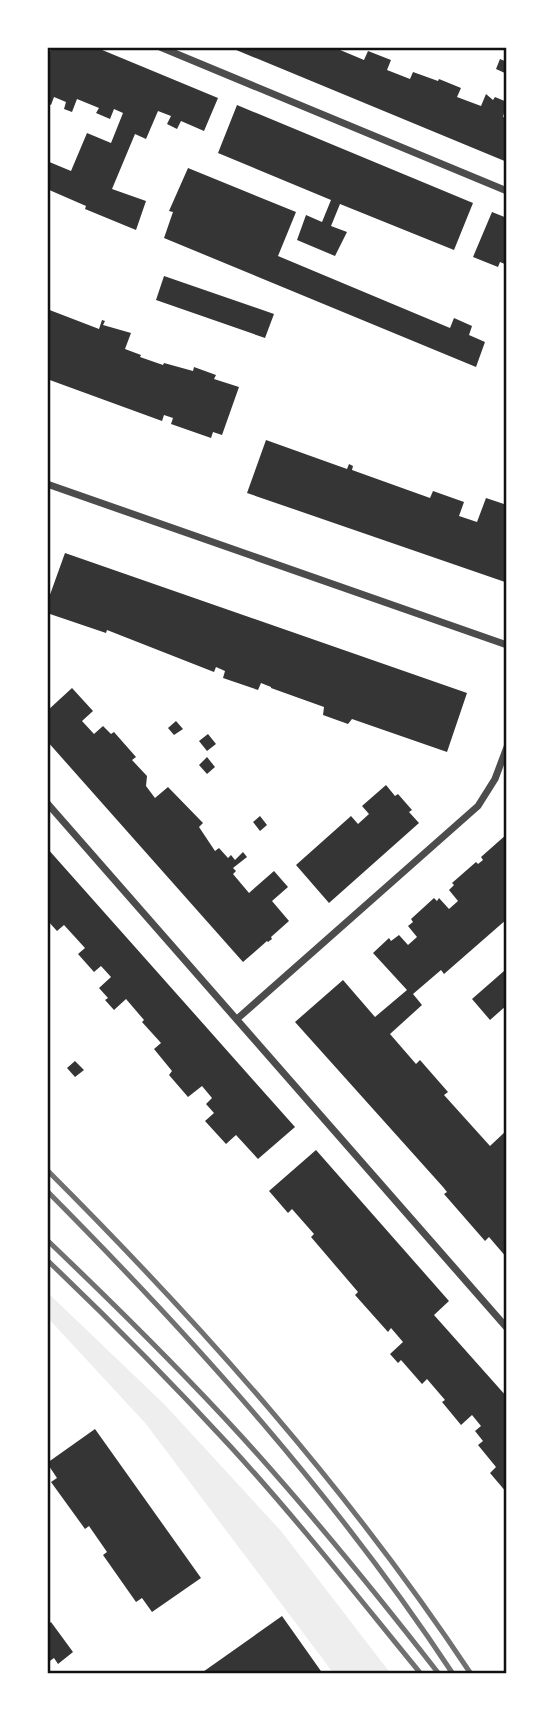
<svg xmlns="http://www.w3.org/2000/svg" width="554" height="1721" viewBox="0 0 554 1721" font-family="Inter,sans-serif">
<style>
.green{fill:#eee}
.building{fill:#353535}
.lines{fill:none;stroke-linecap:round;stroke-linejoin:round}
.minor{stroke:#4c4c4c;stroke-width:7}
.rail{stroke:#707070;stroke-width:5}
.neatline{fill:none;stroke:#111;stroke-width:2.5}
</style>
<rect width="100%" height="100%" fill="#fff"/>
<path class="green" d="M47,1292L165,1405L281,1531L391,1674H334L146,1424L47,1317Z"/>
<path class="building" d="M52,47H95L218,98L204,131L181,121L177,129L167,124L171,116L158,111L146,139L135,134L112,189L146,201L136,230L85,209L86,206L47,189V161L71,171L87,133L111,143L123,113L114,109L110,119L96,113L99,108L77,99L72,112L64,109L66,102L54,97L51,105L47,103L49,79L47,78V58Z
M229,47H333L364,60L368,51L391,60L387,70L410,79L413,72L438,81L439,79L461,88L457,97L481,106L486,94L493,100L495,97L507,102L503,117L507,118V162Z
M500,59L507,62V74L496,69Z
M237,105L473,203L454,250L340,204L331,226L347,232L335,256L297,240L306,215L322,222L331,200L218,153Z
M188,168L296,212L278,256L450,328L454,318L472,326L469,335L485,342L476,367L164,238L173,212L169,211Z
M492,212L507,218V265L500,262L498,267L473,257Z
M164,276L274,314L265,338L156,300Z
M47,309L99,329L102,320L105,321L103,325L131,333L125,349L141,355L140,357L163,365L164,363L193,371L194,367L216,375L214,379L239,387L222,435L213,432L211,438L171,424L173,418L164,415L162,421L47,379Z
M266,440L347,469L349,464L353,466L352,470L430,498L433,491L464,502L459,516L477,522L486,498L507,505L505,582L247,493Z
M65,553L467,693L447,752L352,719L348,724L323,715L324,707L271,688V687L261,683L258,690L223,678L225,671L216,667L214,672L107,630L106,633L47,613V603Z
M72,688L93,711L82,721L94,734L103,726L111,734L114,732L136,757L132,760L147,776L146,786L155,798L168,787L203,823L199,827L215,851L219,848L228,858L231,855L235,860L243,852L247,857L233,868L236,871L233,874L249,893L274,871L288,887L272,901L289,921L271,937L272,939L268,942L267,941L243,962L47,741V711Z
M176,721L183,729L174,735L168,728Z
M208,734L216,744L207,751L199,741Z
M207,757L215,767L207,774L199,765Z
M386,785L395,796L398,794L412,810L409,812L419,823L329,903L296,865L351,816L358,824L369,814L362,806Z
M260,816L267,825L260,831L253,822Z
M507,834V919L444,974L441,970L413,994L422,1005L390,1034L416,1064L420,1060L448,1092L444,1095L490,1146L507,1130V1258L489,1237L485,1241L444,1194L447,1192L443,1187L295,1022L343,980L375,1017L407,990L373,953L389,938L391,941L399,935L408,945L417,937L408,926L413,922L411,919L434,898L437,901L439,898L449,909L458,901L449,890L454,885L452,883L476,862L478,864L483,860L481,857Z
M47,848L295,1127L258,1159L236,1135L226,1144L205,1121L214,1113L206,1104L212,1098L202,1086L188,1097L169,1075L172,1071L154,1049L161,1043L142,1022L144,1020L126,999L114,1010L105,1000L108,998L99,988L111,977L101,966L94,972L78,954L85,948L64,925L57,931L47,920V909L49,908L47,905Z
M504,971L507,974V1005L490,1020L472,999Z
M75,1061L84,1070L75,1077L67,1068Z
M316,1150L449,1301L434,1315L507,1397V1493L490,1473L496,1467L478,1445L483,1441L475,1431L481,1426L472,1415L461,1425L442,1402L445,1400L427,1379L422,1384L401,1360L398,1363L390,1354L403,1342L391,1328L388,1332L355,1295L358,1292L311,1237L314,1234L292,1209L288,1213L269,1191Z
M95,1429L201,1578L152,1612L142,1598L136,1602L103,1555L107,1552L89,1526L85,1529L51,1482L57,1478L47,1463Z
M282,1616L323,1674H200Z
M51,1622L73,1652L58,1664L54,1658L47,1663V1625Z"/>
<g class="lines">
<path class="minor" d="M160,47L507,191
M47,484L507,645
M47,803L507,1328
M237,1019L478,806L495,779L507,747"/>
<path class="rail" d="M47,1170C202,1325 349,1490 471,1674
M47,1191C195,1340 337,1498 453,1674
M47,1240C114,1304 180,1369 242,1437C311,1513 376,1593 439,1674
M47,1260C110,1320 171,1382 230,1446C297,1519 358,1597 421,1674"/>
</g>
<rect width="554" height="1721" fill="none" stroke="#ffffff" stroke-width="98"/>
<rect x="49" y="49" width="456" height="1623" class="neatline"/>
</svg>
